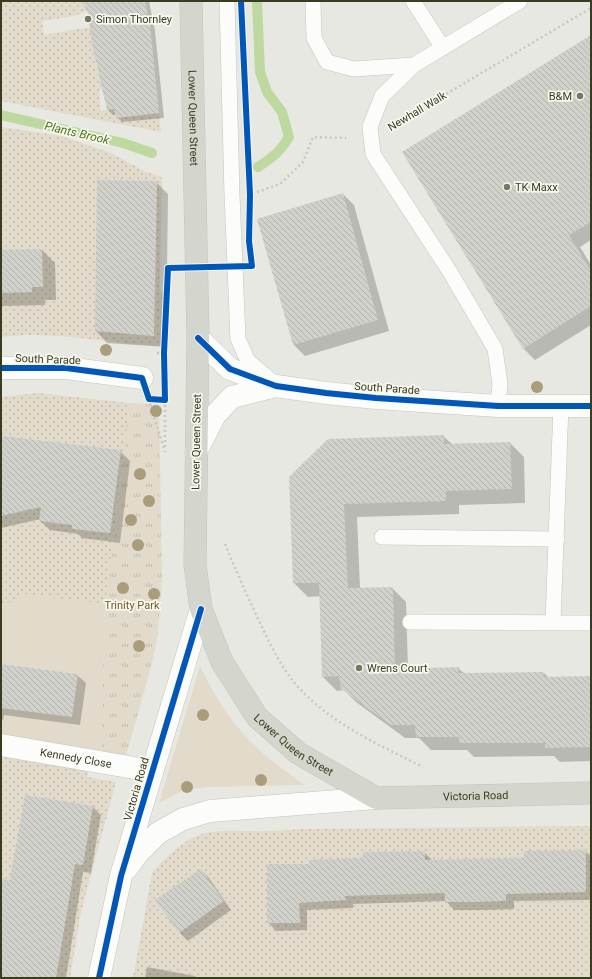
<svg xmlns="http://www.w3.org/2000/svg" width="592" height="979" viewBox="0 0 592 979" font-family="Roboto,sans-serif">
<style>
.grass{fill:#e2daca}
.park{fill:url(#park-tufts)}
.garden{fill:url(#garden-dots)}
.shadow{fill:#0003}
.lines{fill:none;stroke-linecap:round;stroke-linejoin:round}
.stream{stroke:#bed9a0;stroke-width:10}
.building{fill:url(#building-back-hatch)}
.lane-casing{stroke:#c5c5c0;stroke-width:16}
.street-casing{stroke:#c5c5c0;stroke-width:23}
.secondary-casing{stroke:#c4c4bc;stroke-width:23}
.primary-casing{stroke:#c4c5bb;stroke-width:23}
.path{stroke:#c8c8bf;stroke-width:2.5;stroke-dasharray:2 3;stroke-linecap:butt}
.lane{stroke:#fcfcfb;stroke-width:15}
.street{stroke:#fcfcfb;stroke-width:22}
.secondary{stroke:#fcfcfb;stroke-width:22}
.primary{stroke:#d4d5cc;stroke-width:22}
.cycleway-casing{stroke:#f8f7f0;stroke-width:8}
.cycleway{stroke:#0057b8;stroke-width:6}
.tree{fill:#a99d7c}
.poi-dot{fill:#777864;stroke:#f8f7f0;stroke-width:1.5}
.labels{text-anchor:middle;stroke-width:3.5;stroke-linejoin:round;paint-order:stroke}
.poi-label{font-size:11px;fill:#3a3c20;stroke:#f8f7f0;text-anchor:start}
.street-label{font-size:11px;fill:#3a3c20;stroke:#f8f7f0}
.park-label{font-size:11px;fill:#756028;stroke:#f8f7f0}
.water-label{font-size:12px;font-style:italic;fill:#487a17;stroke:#f8f7f0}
</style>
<defs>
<pattern id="park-tufts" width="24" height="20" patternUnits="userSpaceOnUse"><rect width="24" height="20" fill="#e2daca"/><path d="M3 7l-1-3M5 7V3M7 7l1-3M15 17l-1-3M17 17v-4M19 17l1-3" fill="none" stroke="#c3bcad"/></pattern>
<pattern id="garden-dots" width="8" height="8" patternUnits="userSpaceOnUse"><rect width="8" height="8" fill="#e2daca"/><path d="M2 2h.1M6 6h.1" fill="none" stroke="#c3bcad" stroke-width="1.8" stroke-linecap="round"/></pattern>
<pattern id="building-back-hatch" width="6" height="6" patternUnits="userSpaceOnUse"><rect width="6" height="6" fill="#d1d1cb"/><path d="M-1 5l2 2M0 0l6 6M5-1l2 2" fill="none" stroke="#b4b4ae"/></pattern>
</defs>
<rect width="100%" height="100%" fill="#e8e8e2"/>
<path class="grass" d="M23,594L105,604L101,752L1,734V708L78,674L2,664L1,669V608Z
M200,666C213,693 228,718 249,740C265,757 286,771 304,785L208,787L184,790L159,803Z"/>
<path class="park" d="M130,403L159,405L162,580L158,634L152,663L126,756L101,752L105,604Z"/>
<path class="garden" d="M1,1H82L100,6L74,16L42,21L44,35L90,27L98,76L112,73L114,89L99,90L101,111L114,109L116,118L159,113L161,132L1,101Z
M1,127L61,136L111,153L146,172L162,177L160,291L163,294L161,346C107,344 55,330 1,337Z
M37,393L130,403L105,604L23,594L1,608V397Z
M1,754L88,770L87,777L116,782L81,912L70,978H1Z
M591,826V978H133L152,873C164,859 180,843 197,836C216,828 245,832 265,831C277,831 290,830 302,829Z"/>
<path class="shadow" d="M84,1H149L155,31L164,118L122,122L117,117L116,114L113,115L108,110L89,14Z
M591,37V240L580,247L591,265V325L535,360L523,348Z
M156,182L168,194L166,347L107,343L96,331Z
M343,194L354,205L389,331L305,356L293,344Z
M42,250L55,263L56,300H45V305L1,306V251Z
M443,436L452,444L510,443L524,457L525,503L459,505V514L357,517L360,588H392L406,602L408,669L458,668L465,674L544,673L549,678L591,677V761L560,762L554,756L474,757L467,750H431L419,738H405L356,702L344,690L337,691L323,677L321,596L308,597L294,583L290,477Z
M1,439L120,451L130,461L120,543L82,538L78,534L50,530L40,521L41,519L1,528Z
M1,670L77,675L86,683L80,725L4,715L3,720L1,719Z
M33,797L93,807L101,815L91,873L83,872L66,978H1V892L11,881Z
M585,851L591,856V900L514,901V909L485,910H454L446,901L353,904V908L307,910V930L276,931L268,922L310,865L424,852L433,861L525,859Z
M201,870L209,878L231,910L188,941L180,933L157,901Z
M147,967L195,976L197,978H145Z"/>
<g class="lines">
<path class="stream" d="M257,1L260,72L267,92L282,112L289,137C280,152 273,157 258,167
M1,115L123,143L152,153"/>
</g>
<path class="building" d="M82,1H145L150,25L159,113L116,118L114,109L107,110L92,45L88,14Z
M591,35V222L569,235L591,271V306L523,349L402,152Z
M97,180L157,181L154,336L95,331Z
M343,193L378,320L293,345L257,219Z
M42,249L43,287H32V292L1,293V250Z
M444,435V444L510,442L512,489L446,491V501L344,504L348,588L393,587L395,669L459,667L458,673L544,672V677L591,676V747L545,748V743H459V737H416L415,725H391L341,689L339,676L322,677L319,583H293L289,477L328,439Z
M1,436L121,450L110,533L72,529V525L39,521L41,507L1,516Z
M1,664L78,674L72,717L1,708Z
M25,795L93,806L83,865L75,864L56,978H1V879L10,880Z
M586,850V892L506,894V901L476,902H445V893L345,896L346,900L299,903L300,923H267V864H309V860L363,858V852L425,851V860L524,858V851Z
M201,869L224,901L179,933L155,900Z"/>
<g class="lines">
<defs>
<path id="lane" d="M227,1L232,195L238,339L248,361L268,378
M313,1L314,38L327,62L354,69L414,65
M413,1L443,48
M498,406L500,384L495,349L450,272L373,154L370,127L382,96L414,65L520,1
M382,537L557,539
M410,622L591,623
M553,622L561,405"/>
<g id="street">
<path d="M198,338L230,369L276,386L326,393L376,398L498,406H591"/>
<path d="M1,368H66L142,378"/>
<path d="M196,452L215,415L232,397L276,386"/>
<path id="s1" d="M1,745L152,771"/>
</g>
<path id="secondary" d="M127,868L138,853L158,833L183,819L210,811L376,798
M99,978L121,876L201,609"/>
<g id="primary">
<path id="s2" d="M191,1L198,338L195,565L201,609L222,662L257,717L298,753L376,798L591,793"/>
</g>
</defs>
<use href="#lane" class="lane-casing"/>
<use href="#street" class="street-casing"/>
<use href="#secondary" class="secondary-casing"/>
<use href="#primary" class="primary-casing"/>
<path class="path" d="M399,122L591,8
M257,192L280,184L303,162L313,137L346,138
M157,353H164
M165,400V448
M150,403L165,452
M225,544C236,571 248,598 261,625C271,646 282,669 298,687C332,724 379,745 423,767"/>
<use href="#lane" class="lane"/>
<use href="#street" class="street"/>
<use href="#secondary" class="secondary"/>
<use href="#primary" class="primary"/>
<defs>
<path id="cycleway" d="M198,338L230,369L276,386L326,393L376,398L498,406H591
M1,368H66L142,378L149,399L165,400L164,353L168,268L252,266L249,241L250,195L241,1
M99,978L121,876L201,609"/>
</defs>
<use href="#cycleway" class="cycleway-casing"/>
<use href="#cycleway" class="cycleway"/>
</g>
<g class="tree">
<circle cx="106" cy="350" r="6"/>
<circle cx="537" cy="387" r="6"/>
<circle cx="156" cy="411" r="6"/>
<circle cx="140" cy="474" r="6"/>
<circle cx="149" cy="501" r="6"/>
<circle cx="131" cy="520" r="6"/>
<circle cx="138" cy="545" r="6"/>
<circle cx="123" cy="588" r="6"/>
<circle cx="154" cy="594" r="6"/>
<circle cx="139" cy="646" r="6"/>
<circle cx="203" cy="715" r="6"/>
<circle cx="261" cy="780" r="6"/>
<circle cx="187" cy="787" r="6"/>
</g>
<g class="poi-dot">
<circle cx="88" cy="19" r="4"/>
<circle cx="580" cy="96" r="4"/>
<circle cx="507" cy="187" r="4"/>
<circle cx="359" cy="668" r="4"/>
</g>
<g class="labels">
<g class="poi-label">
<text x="96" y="23">Simon Thornley</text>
<text x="572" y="100" text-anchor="end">B&amp;M</text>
<text x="515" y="191">TK Maxx</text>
<text x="367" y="672">Wrens Court</text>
</g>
<g class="street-label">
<text transform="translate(417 111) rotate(-31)" y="4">Newhall Walk</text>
<text dy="4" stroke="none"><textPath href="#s2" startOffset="117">Lower Queen Street</textPath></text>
<text transform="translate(48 359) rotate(2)" y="4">South Parade</text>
<text transform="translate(387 388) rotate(4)" y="4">South Parade</text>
<text transform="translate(196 442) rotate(-89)" y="4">Lower Queen Street</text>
<text dy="4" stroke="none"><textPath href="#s2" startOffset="777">Lower Queen Street</textPath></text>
<text dy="4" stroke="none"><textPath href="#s1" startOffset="76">Kennedy Close</textPath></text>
<text transform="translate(136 789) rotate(-74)" y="4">Victoria Road</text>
<text dy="4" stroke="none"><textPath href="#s2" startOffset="975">Victoria Road</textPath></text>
</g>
<g class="park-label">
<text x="132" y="609">Trinity Park</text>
</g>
<g class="water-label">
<text transform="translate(77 133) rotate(13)" y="4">Plants Brook</text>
</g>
</g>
<rect width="592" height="979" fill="none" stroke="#3a3c20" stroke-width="4"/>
</svg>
